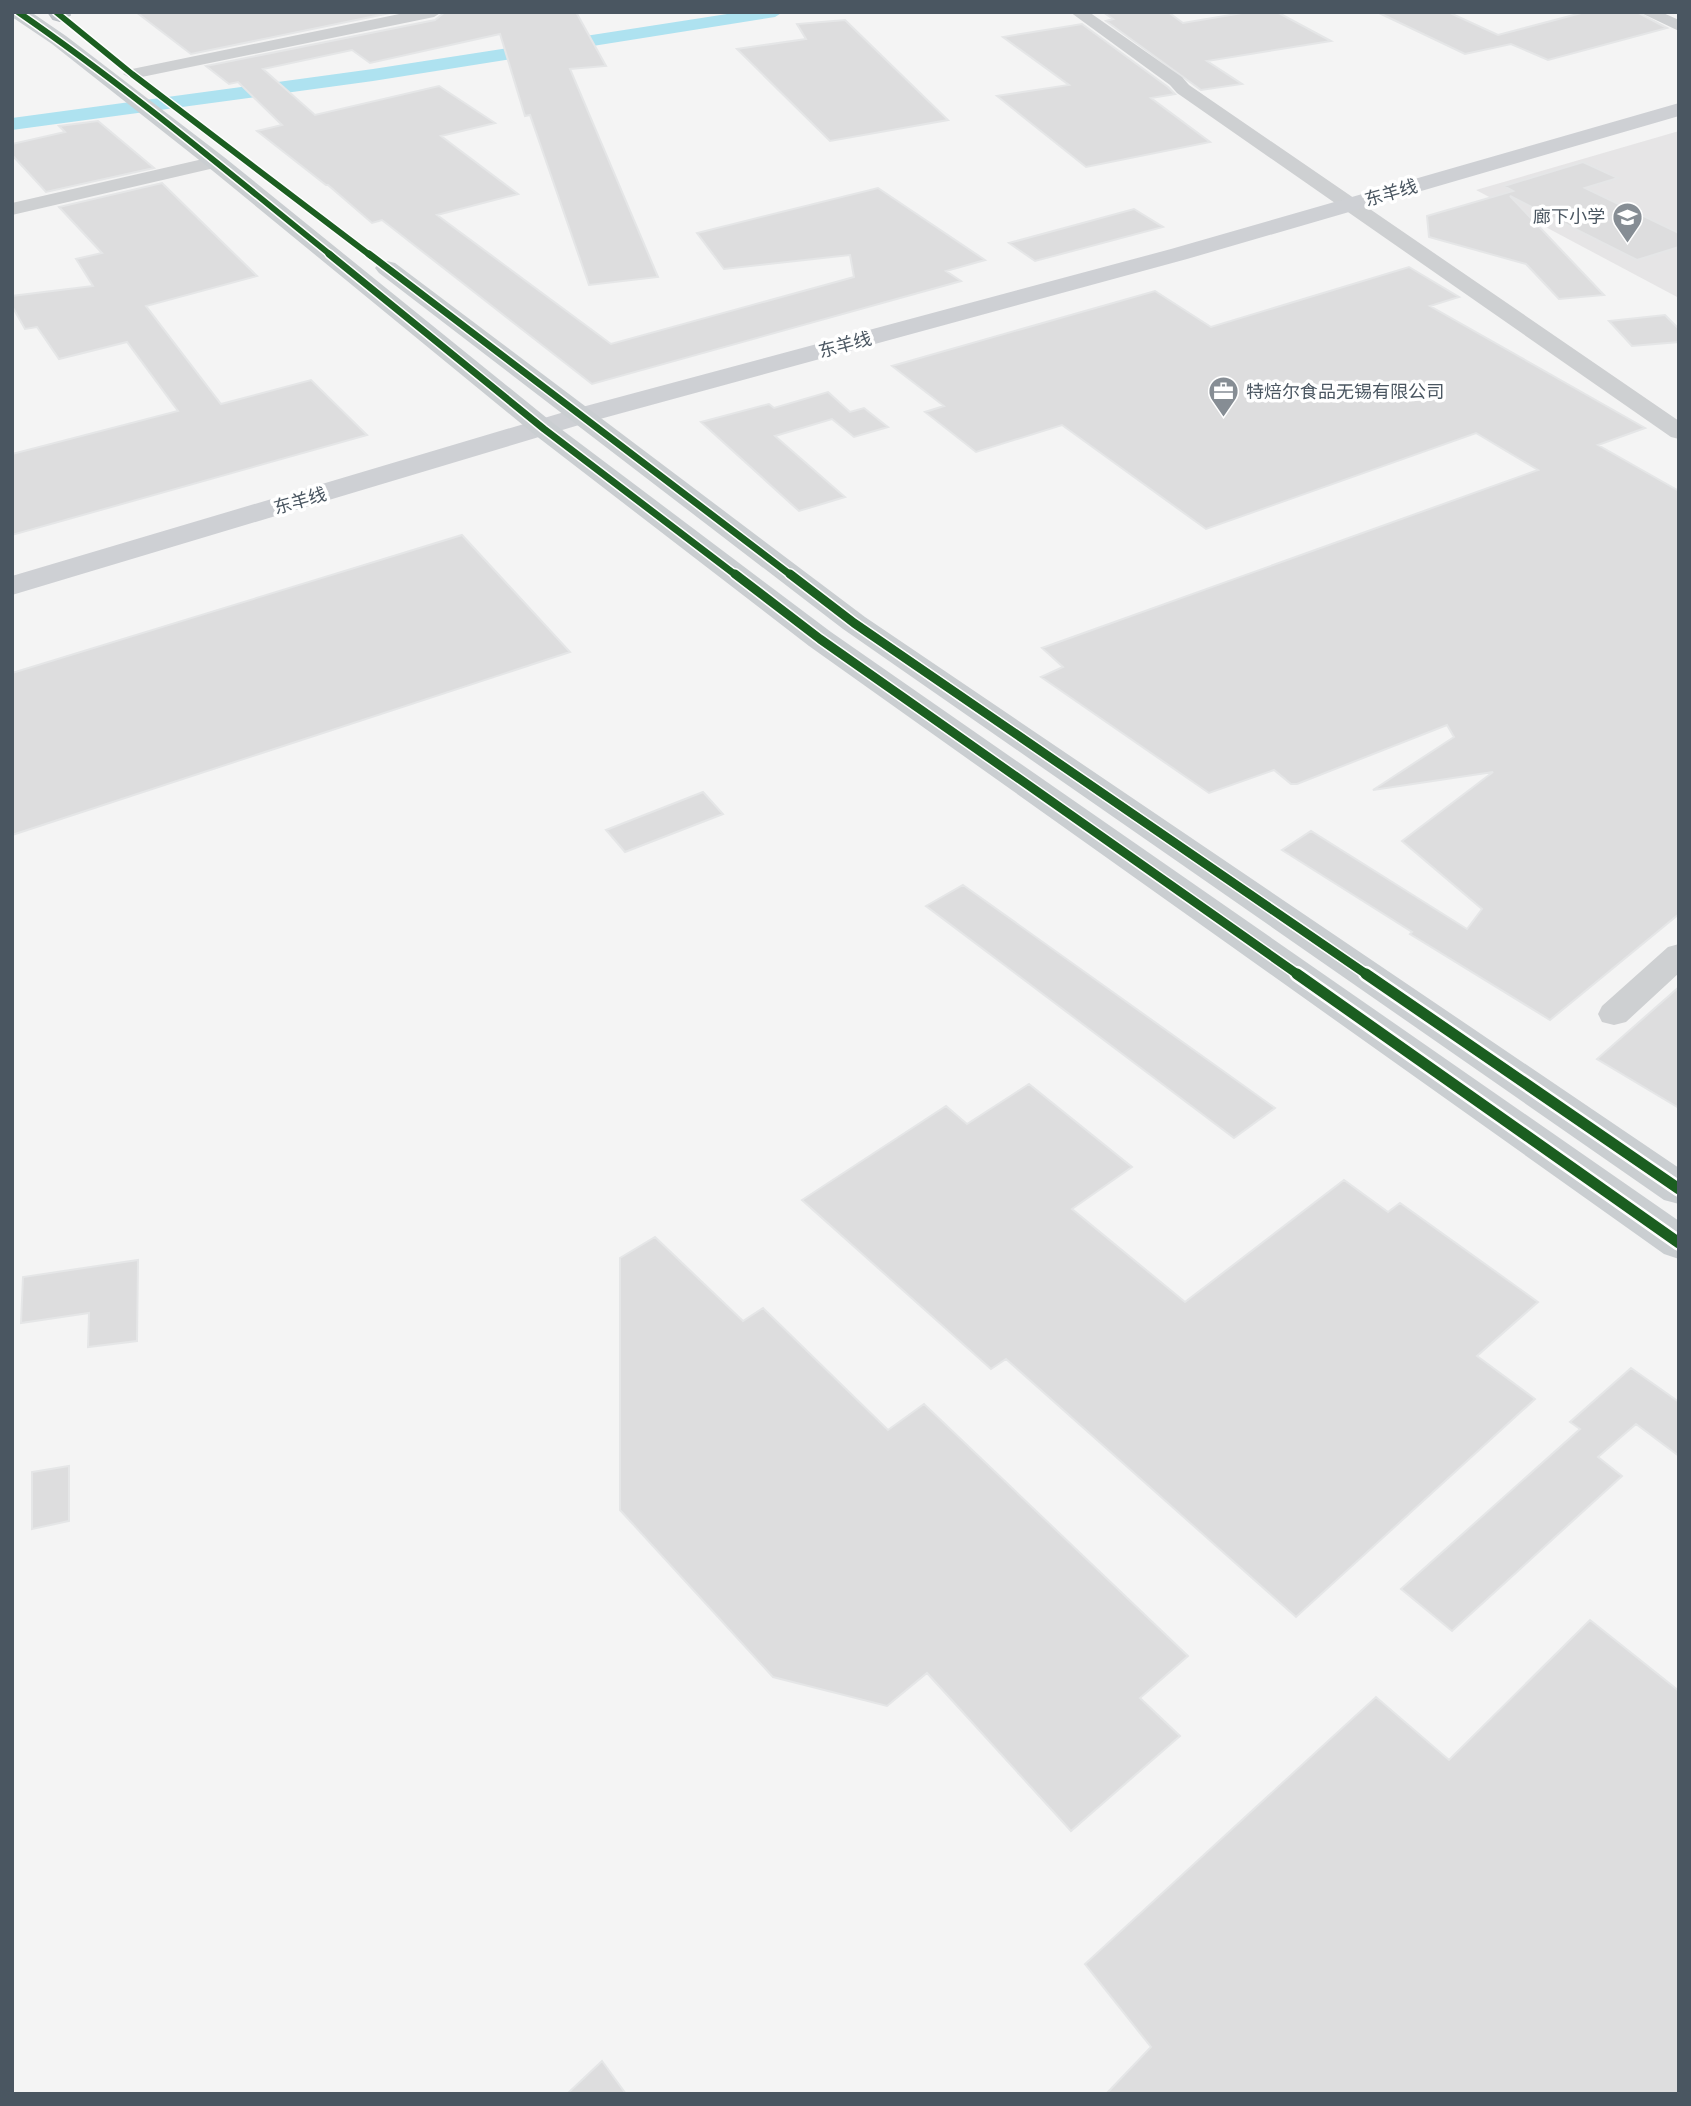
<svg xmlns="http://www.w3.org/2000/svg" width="1691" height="2106" viewBox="0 0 1691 2106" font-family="Figtree,'Noto Sans SC',sans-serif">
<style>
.education{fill:#e6e5e6}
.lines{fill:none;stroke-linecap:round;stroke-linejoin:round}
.canal{fill:#aee2f0;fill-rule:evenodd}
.building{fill:#ddddde;stroke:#e5e6e7;stroke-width:2}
.motorway-casing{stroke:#b9bec3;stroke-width:2}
.minor{fill:#ced0d2;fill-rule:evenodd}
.secondary{fill:#ced0d4;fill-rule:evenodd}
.primary{fill:#caced1;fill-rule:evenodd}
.motorway{fill:#bec4c9;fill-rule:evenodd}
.cycleway-far3-casing{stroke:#fff;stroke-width:9}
.cycleway-far2-casing{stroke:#fff;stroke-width:10}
.cycleway-far1-casing{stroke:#fff;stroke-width:12}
.cycleway-casing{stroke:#fff;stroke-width:16}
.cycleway-far3{stroke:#1b5e20;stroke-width:6}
.cycleway-far2{stroke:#1b5e20;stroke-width:7}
.cycleway-far1{stroke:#1b5e20;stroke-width:9}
.cycleway{stroke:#1b5e20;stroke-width:11}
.labels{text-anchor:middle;stroke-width:7;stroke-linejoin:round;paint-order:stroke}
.far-street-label{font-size:18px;fill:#4a5661;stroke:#fff}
.far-poi-label{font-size:18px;fill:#4a5661;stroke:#fff;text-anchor:end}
</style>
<rect width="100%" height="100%" fill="#f4f4f4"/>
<path class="education" d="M1679,131V298L1476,190Z"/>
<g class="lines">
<path class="canal" d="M740,12H783L775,17L373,81L12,130V118L373,69Z"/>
</g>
<path class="building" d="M136,12H395L191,54Z
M445,12H576L606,66L570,69L658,277L589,285L530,115L525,116L500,34L370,63L352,50L263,69L315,115L439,86L495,123L441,136L518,194L437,215L611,344L854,277L850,255L724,269L697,233L878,188L985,260L946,271L961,281L592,384L382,220L372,223L328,185H326L257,131L282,125L238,82L229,84L206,66L435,20Z
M1103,12H1168L1183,23L1248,12H1277L1331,41L1207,61L1242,84L1201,90L1106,21L1113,19Z
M1377,12H1448L1498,35L1585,12H1637L1667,28L1548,60L1511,44L1465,54Z
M845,20L948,120L830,141L737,49L806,39L797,24Z
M1082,24L1168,87L1175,94L1151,98L1210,142L1086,167L997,96L1069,85L1003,37Z
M98,121L154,168L46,192L12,155V144L65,132L59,126Z
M1583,162L1618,178L1585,188L1679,233V247L1637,260L1510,196L1604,295L1559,299L1526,264L1429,237L1427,216L1513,191L1504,186Z
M162,183L257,276L146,306L221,404L311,380L367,435L12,535V454L178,411L127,342L59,359L37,327L25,329L12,306V296L93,286L76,259L102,253L59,207Z
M1134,209L1163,227L1035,261L1009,243Z
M1409,267L1459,297L1430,306L1645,428L1598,445L1679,491V914L1550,1020L1410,934L1412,932L1282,850L1311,831L1467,929L1482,909L1402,841L1493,772L1373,790L1454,737L1447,725L1297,784H1291L1274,770L1209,793L1041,677L1063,667L1042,648L1538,470L1476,433L1206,529L1062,425L976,452L925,412L944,406L892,366L1155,291L1211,327Z
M1665,315L1679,329V342L1632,346L1609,321Z
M828,392L850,412L864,408L888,427L854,437L832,419L775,436L845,497L799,511L701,422L769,404L774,408Z
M462,535L570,652L12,835V673Z
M703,792L723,814L625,852L606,830Z
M963,885L1275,1108L1234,1138L926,906Z
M1679,987V1108L1597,1059Z
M1029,1084L1132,1167L1072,1209L1185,1302L1344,1180L1388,1212L1400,1203L1538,1302L1477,1356L1535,1399L1296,1617L1006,1359L991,1369L802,1200L946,1106L967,1124Z
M655,1237L743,1321L763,1308L888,1430L924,1404L1188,1656L1140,1698L1180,1736L1071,1831L927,1673L887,1706L773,1677L620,1510V1258Z
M138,1260L137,1341L88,1347L89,1313L21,1323L23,1277Z
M1631,1368L1679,1402V1456L1636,1424L1598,1457L1622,1476L1452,1631L1401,1589L1580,1429L1570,1422Z
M69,1466V1521L32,1529V1472Z
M1590,1620L1679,1691V2094H1106L1151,2047L1085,1964L1376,1697L1449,1760Z
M602,2061L626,2094H567Z"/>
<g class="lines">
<defs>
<path id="motorway" d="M48,12H68L70,15L60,21L53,19Z"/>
</defs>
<use href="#motorway" class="motorway-casing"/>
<path class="minor" d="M409,12H442L434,17L132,79L123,74L132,69Z
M1070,12H1089L1182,77L1189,85L1679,421V439L1671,437L1177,93L1170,85Z
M1639,12H1661L1679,20V31Z
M216,156L223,158L225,162L223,166L12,215V203Z
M1679,944V973L1626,1022L1614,1025L1602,1022L1598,1014L1602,1006L1668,947Z"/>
<path class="secondary" d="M1679,103V116L1187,259L589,422L12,595V576L571,410L1171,249Z"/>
<path class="primary" d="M12,12H31L66,36L224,157L553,423L831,632L1679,1221V1259L1664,1254L809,646L535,435L208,167L52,44L12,17Z
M387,261L395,263L865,617L1679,1168V1204L1664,1200L843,629L379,273L375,268L379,263Z"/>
<use href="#motorway" class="motorway"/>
<defs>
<path id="cycleway-far3" d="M18,12C127,87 229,173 332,256
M56,12L132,74L371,256"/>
<path id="cycleway-far2" d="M329,254L544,429L737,576
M369,254L792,576"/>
<path id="cycleway-far1" d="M735,574L820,639L1300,976
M790,574L854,623L1369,976"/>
<path id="cycleway" d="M1297,974L1679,1243
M1366,974L1679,1189"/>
</defs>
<use href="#cycleway-far3" class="cycleway-far3-casing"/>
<use href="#cycleway-far2" class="cycleway-far2-casing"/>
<use href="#cycleway-far1" class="cycleway-far1-casing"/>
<use href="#cycleway" class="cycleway-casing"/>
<use href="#cycleway-far3" class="cycleway-far3"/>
<use href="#cycleway-far2" class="cycleway-far2"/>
<use href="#cycleway-far1" class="cycleway-far1"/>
<use href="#cycleway" class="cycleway"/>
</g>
<defs>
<symbol id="school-pin" viewBox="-11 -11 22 30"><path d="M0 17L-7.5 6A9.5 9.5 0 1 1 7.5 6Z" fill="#868d94" stroke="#fff"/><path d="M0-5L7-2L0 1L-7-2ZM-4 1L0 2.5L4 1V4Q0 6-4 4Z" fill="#fff"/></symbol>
<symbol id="office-pin" viewBox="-11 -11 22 30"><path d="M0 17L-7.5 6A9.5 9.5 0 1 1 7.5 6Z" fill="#868d94" stroke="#fff"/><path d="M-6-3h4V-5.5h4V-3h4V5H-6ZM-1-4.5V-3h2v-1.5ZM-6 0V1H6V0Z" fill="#fff"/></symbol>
</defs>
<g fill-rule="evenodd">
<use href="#school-pin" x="1610" y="200" width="35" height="47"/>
<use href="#office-pin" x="1206" y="374" width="35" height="47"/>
</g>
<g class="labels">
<g class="far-street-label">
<text transform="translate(1391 193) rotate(-16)" y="6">东羊线</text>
<text transform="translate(845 345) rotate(-15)" y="6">东羊线</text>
<text transform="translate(300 501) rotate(-16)" y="6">东羊线</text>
</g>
<g class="far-poi-label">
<text x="1605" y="223">廊下小学</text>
<text x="1246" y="398" text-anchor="start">特焙尔食品无锡有限公司</text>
</g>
</g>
<rect width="1691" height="2106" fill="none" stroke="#4a5661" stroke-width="28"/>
</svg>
